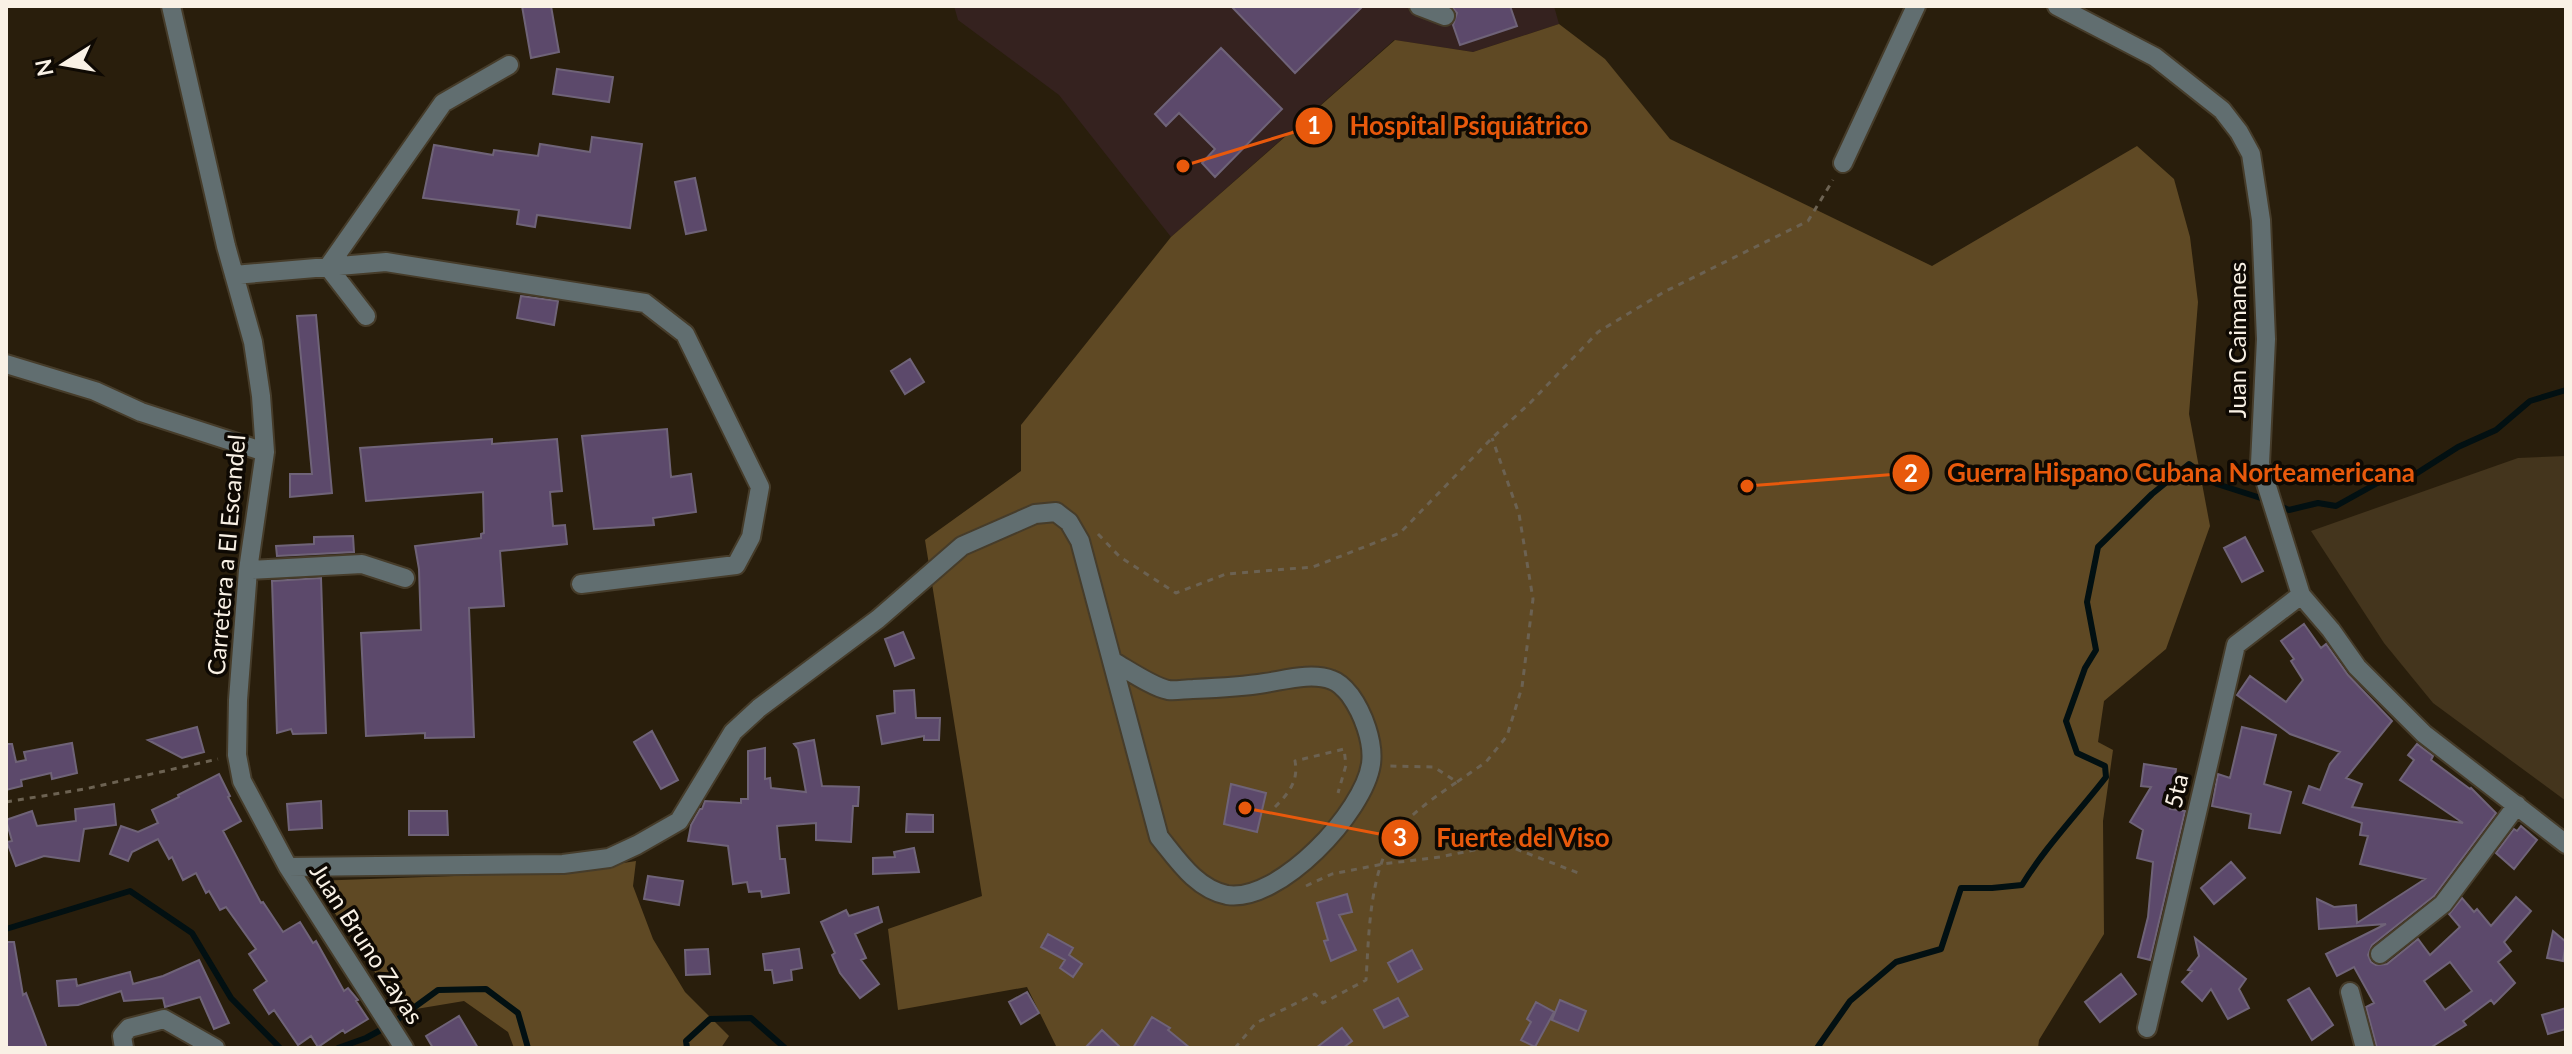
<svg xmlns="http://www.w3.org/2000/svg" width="2572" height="1054" viewBox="0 0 2572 1054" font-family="Lato,sans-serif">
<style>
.medical{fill:#35221f}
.green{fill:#44351d}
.forest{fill:#5f4924}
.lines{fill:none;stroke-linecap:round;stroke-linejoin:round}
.stream{stroke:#021012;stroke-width:6}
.building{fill:#5c496b;stroke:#6f6378;stroke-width:2;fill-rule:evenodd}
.minor-casing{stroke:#463c2a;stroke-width:22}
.path{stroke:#6c6252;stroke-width:3;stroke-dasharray:6 6;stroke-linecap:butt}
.minor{stroke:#616e70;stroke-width:18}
.labels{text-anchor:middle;stroke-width:7;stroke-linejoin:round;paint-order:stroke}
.street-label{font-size:24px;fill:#f9f1e5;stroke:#0e0903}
.leader{fill:none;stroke:#e8590c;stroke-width:3}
.callout-dot{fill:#e8590c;stroke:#0e0903;stroke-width:3}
.mark-label{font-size:24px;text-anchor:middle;font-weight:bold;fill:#fff}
.callout-label{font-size:26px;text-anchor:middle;font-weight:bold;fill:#e8590c;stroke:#0e0903;stroke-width:7;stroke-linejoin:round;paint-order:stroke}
</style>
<rect width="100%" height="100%" fill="#291e0c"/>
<path class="medical" d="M954,6H1554L1559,24L1473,52L1394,40L1171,237L1059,95L958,20Z"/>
<path class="green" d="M2566,456V801L2433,703L2384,643L2311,531L2518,458Z"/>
<path class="forest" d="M1559,24L1605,59L1670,139L1932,266L2137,146L2174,179L2190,237L2198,302L2189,414L2210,526L2166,649L2104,701L2098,742L2113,750L2103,821L2104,934L2039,1040L2038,1048H1057L1027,987L898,1010L888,929L982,896L925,540L1021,471V425L1171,237L1395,40L1473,52Z
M636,861L633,886L653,939L685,992L729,1036L721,1048H514L508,1032L464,1001L410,1010L396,1003L313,881L565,872Z"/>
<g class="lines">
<path class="stream" d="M2277,505L2289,510L2318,503L2336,506L2390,476L2403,482L2458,447L2496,430L2530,401L2566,390
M6,929L130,891L192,933L231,998L280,1048
M338,1048L366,1038L390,1025L438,990L486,989L518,1013L528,1048
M687,1048L686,1041L710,1019L751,1018L785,1048
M1817,1048L1850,1001L1896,962L1941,949L1961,888H1992L2022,885C2046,846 2078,813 2106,777L2105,766L2077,753L2066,721L2085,668L2096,650L2087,602L2098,547L2152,494L2189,464L2217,484L2267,500"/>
</g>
<path class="building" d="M522,6H551L559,52L531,58Z
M1231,6H1363L1295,73Z
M1451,6H1510L1517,26L1460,45L1453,25L1457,13Z
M1221,48L1282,109L1215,177L1202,163L1215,149L1179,113L1166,126L1155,114Z
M557,69L613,77L609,102L553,94Z
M592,137L642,144L630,228L537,215L535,227L517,224L519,210L423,198L434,145L493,155L494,150L538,156L540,144L590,152Z
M695,178L706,230L686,234L675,182Z
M521,296L558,301L554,325L517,318Z
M316,315L332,493L290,497V474H312L297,316Z
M910,359L924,382L905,394L891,371Z
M667,429L671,477L691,474L696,512L653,518L654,525L594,529L582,436Z
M492,439V444L557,439L562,491L550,492L553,526L565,525L567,544L500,551L504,606L469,608L474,737L425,738V733L366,736L361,633L421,630L419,569L415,546L481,538V534L484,533L483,492L366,501L360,448Z
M353,536L354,552L277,556L276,546L314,544V537Z
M2245,537L2263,571L2242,582L2224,548Z
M321,578L326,733L293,734L291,729L277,733L272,581Z
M2304,624L2321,648L2326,644L2348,675L2392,721L2346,778L2362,784L2352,807L2463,823L2400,780L2414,760L2408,755L2417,744L2433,756L2431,760L2470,789L2471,788L2496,813L2434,896L2372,945L2368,955L2371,962L2376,965L2387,964L2418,939L2430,955L2460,927L2449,914L2462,898L2474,912L2477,909L2491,926L2516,897L2531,911L2504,942L2511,951L2498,962L2515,983L2494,1004L2491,1000L2463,1021L2466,1025L2430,1048H2377L2366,1007L2374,1003L2354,967L2337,976L2326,954L2386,924L2319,929L2317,899L2334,907L2356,905L2357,923L2425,879L2360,864L2368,836L2360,835L2362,823L2303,803L2309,786L2320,790L2330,764L2340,752L2290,734L2237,695L2250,676L2286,702L2303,680L2291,661L2294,659L2281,641ZM2450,962L2472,991L2445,1010L2424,981Z
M903,632L914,658L895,666L885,639Z
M914,690L916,718H940L939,740H924V736L882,744L877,716L895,713L894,691Z
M197,727L204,752L182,758L148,740Z
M2242,727L2276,735L2264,784L2291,792L2280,833L2249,828L2251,814L2212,806L2218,774L2230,778Z
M652,731L678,780L661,789L634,742Z
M814,740L822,786L859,787L858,806H853L851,842L816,840V823L777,826L780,859H785L789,893L762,897L761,891L749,892L747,882L733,884L728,846L688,841L691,825L700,809H702L705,801L741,803V799H748V751L765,748V779L770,778L771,788L806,792L798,749L794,744Z
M72,743L77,773L52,779L51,773L21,780L22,786L6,790V744H12L16,762L26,760L24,752Z
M2144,764L2176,769L2170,809L2185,811L2150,960L2138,957L2148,917L2153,862L2137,858L2143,830L2130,822L2151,787L2141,786Z
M219,774L230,796L228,797L241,821L223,831L261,903L263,902L283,932L300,922L313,943L316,941L344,991L348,988L358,1000L356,1001L368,1019L345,1033L343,1030L318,1047L311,1036L298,1045L274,1010L269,1014L254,990L267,981L249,954L256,949L226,907L220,910L209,891L206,893L196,873L183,880L172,857L169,859L158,839L132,852L128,861L110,854L121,826L138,832L158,823L152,810L179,797L178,795Z
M1231,784L1266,793L1257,832L1224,824Z
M321,801L322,828L289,830L287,804Z
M114,804L116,825L84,829L79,861L44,856L16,866L7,842L12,841L6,820L32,811L37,826L76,821L75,809Z
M409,811H447L448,835H409Z
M907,814L933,815V832H906Z
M2521,826L2537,840L2514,869L2496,853L2514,829L2517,831Z
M914,848L919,872L873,874V858L895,857L894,852Z
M2231,862L2245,878L2214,904L2201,888Z
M648,876L683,881L679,905L644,899Z
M1347,894L1352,912L1339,915L1356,950L1331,961L1324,941L1328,940L1317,903Z
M878,907L882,922L855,934L866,958L861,960L879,984L860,998L840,973L832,955L835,953L821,922L846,910L849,916Z
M2553,931L2566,942L2563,961L2547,958Z
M1048,934L1073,948L1069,955L1082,964L1073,977L1060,968L1065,960L1041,947Z
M2195,938L2246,979L2239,989L2249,1008L2228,1019L2211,989L2202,1001L2182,982L2192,971L2188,970L2199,956Z
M6,942H14L23,995L26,993L47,1048H6Z
M708,949L710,974L686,975L685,950Z
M799,949L802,968L791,970L792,980L774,983L772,970H765L763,954Z
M1412,950L1422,969L1398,982L1388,963Z
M199,960L229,1023L214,1029L200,997L165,1007L163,998L124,1001L121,991L78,1005L59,1006L57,981L76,979L77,986L130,972L133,984L163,976Z
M2121,974L2136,994L2100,1022L2085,1002Z
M2309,988L2333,1025L2312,1040L2288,1000Z
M1027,992L1039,1013L1021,1024L1009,1002Z
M1398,998L1408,1016L1384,1028L1374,1010Z
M1560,1000L1586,1011L1578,1031L1552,1020Z
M1536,1002L1554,1012L1535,1047L1521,1040L1531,1022L1527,1019Z
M2566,1008V1029L2548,1034L2542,1015Z
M459,1016L478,1048H433L426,1036Z
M1152,1017L1170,1028L1168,1030L1190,1048H1133Z
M1342,1028L1352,1041L1343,1048H1316Z
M1102,1030L1121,1048H1085Z"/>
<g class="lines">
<defs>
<path id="minor" d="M171,6L226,246L253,342L261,396L265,452L248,570L238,700L237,755L242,781L288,867L404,1048
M1419,6L1445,16
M2057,6L2155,57L2222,110L2239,132L2251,154L2261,220L2266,339L2260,464L2301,595L2331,630L2357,667L2424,734L2566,844
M1843,163L1916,6
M234,275L386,262L645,303L685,334L760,487L751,537L736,565L581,584
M366,316L328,267L443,103L509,65
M6,364L95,391L141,412L265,452
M248,570L362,564L405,578
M288,867L563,864L609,858L637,845L679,821L733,732L759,708L878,619L962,546L1035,514L1056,512L1069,522L1080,541L1159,837C1177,859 1196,889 1227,895C1279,903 1364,812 1371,764C1374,742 1363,713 1350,695C1346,690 1338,682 1332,680C1312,672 1285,680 1265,683C1241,687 1217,688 1193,689C1185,689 1176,691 1168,690C1153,687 1128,670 1114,662
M2380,954L2443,904L2517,805
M2350,992L2365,1048
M2147,1028L2236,645L2301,595
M124,1048L122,1036L129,1028L164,1019L215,1048"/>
</defs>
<use href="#minor" class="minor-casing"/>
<path class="path" d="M1098,534L1120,557L1176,593L1226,574L1313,567L1400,533L1492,438L1531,402L1598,332L1664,292L1808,221L1833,180
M1457,782L1486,762L1507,736L1522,687L1533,599L1519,514L1492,438
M6,802L85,789L218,759
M1275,807C1288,794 1299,781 1295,761L1344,749L1346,765L1338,793
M1306,886L1332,874L1383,864L1440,857L1503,844L1581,874
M1235,1048L1256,1023L1315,994L1323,1003L1366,980C1369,934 1369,875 1395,834C1407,816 1439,794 1457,782L1434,767L1390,766"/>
<use href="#minor" class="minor"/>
</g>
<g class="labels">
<g class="street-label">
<text transform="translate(2238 340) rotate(-90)" y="8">Juan Caimanes</text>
<text transform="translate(227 555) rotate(-85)" y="8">Carretera a El Escandel</text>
<text transform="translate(2177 791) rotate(-77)" y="8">5ta</text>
<text transform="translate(366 944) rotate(57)" y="8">Juan Bruno Zayas</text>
</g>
</g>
<path class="leader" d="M1183 166L1314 126M1747 486L1911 473M1245 808L1400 838"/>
<g class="callout-dot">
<circle cx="1183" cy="166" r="8"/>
<circle cx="1747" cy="486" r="8"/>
<circle cx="1245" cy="808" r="8"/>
<circle cx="1314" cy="126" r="20"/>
<circle cx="1911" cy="473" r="20"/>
<circle cx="1400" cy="838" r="20"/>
</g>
<g class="mark-label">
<text x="1314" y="134">1</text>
<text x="1911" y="482">2</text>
<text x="1400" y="846">3</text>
</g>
<g class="callout-label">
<text x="1469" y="135">Hospital Psiquiátrico</text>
<text x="2181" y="482">Guerra Hispano Cubana Norteamericana</text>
<text x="1523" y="847">Fuerte del Viso</text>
</g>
<rect width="2572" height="1054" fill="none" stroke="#f9f1e5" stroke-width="16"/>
<g transform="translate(64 64) rotate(259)" stroke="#0e0903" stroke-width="6" paint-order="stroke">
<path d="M0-6L14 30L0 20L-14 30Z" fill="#f9f1e5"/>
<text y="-12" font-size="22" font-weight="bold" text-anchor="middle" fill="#f9f1e5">N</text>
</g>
</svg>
